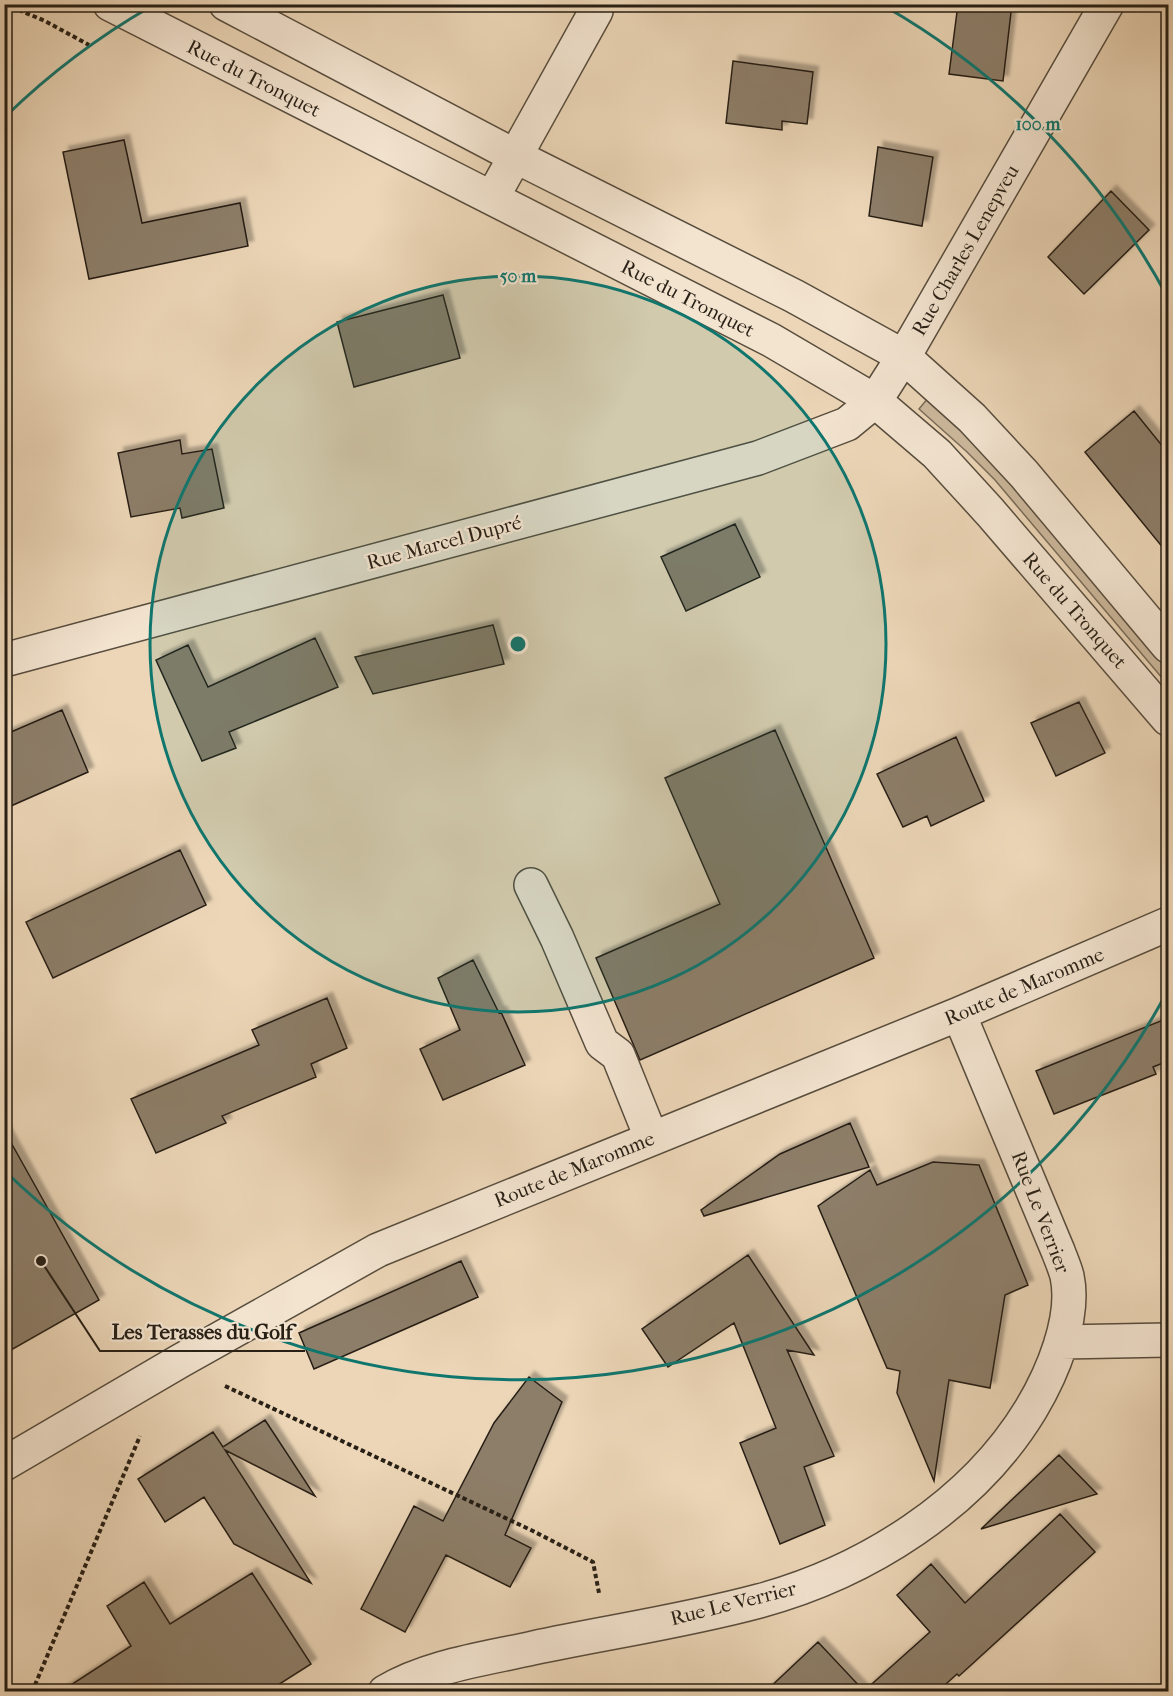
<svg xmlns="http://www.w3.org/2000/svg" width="1173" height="1696" viewBox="0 0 1173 1696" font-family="'IM FELL French Canon',serif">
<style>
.green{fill:#cbb79b;stroke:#796b58;stroke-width:1.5}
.building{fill:#8d7e69;stroke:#271f15;stroke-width:1.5;filter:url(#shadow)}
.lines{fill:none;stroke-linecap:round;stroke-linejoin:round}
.minor-casing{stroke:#584d3e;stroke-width:36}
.path{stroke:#271f15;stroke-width:4;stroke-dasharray:4.5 3;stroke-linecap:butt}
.minor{stroke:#f3e4d0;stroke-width:33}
.ring{fill:none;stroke:#0f766e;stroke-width:3}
.labels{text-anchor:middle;stroke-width:4.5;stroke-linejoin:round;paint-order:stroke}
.street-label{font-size:20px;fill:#271f15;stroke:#f3e4d0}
.centre{fill:#0f766e;stroke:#f3e4d0;stroke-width:3}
.ring-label{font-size:18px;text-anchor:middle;font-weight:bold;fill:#0f766e;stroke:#f3e4d0;stroke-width:4.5;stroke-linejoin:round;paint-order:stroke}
.leader{fill:none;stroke:#271f15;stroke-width:2}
.callout-dot{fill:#271f15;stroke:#f3e4d0;stroke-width:2}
.callout-label{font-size:21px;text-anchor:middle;font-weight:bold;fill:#271f15;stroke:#f3e4d0;stroke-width:4.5;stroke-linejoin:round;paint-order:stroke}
</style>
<defs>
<filter id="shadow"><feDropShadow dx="5.5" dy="-5.5" stdDeviation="1.5" flood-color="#0004"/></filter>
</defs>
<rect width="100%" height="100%" fill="#ecd6b7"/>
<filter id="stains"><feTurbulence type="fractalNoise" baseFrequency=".00333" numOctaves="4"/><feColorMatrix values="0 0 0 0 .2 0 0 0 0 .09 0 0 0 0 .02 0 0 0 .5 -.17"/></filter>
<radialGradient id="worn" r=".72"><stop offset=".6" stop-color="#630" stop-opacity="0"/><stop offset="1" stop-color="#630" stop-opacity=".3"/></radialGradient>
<path class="green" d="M928,398C1018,477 1092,573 1168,665V685L995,480L966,451L919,409Z"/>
<path class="building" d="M958,4H1012L1003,81L949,74Z
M733,61L813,72L807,124L782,121V130L726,123Z
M124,140L142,223L240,203L248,246L89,279L63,152Z
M878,147L933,157L922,226L869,216Z
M1111,191L1149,230L1084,294L1048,257Z
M443,295L460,358L354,387L337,322Z
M1134,411L1168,453V554L1085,452Z
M180,440L182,454L212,449L224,508L182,518L180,508L131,517L118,453Z
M735,524L760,577L686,611L661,557Z
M493,625L504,664L373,694L355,657Z
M315,638L338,687L229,732L236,748L202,761L156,660L188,645L208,687Z
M1079,702L1105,753L1056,776L1031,723Z
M62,710L88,772L4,809V735Z
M775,730L874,958L640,1060L596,958L720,904L665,778Z
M956,737L984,801L931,826L927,816L903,827L877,774Z
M180,850L206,905L53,978L26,922Z
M473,960L499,1013L501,1012L525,1065L443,1100L420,1049L460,1030L438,978Z
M327,998L347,1048L311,1064L316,1077L222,1116L226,1123L156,1153L131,1099L259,1045L252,1030Z
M1168,1018V1061L1153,1067L1156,1074L1054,1114L1036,1071Z
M850,1123L869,1167L704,1216L701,1210L780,1154Z
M4,1130L99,1300L4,1354Z
M933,1162L979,1165L1028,1285L1005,1295L990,1388L949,1380L934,1481L897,1393L900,1371L887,1368L818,1206L870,1170L877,1185Z
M748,1255L814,1355L787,1350L834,1456L804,1467L825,1525L780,1544L740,1443L776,1428L734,1323L668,1367L642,1329Z
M461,1261L478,1297L314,1369L299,1333Z
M529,1377L562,1402L505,1535L531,1548L510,1587L446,1555L405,1632L361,1609L414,1506L443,1521L494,1423Z
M265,1420L315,1496L225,1450L311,1583L234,1544L204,1497L165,1522L138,1479L213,1432L223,1447Z
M1059,1455L1097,1494L981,1529Z
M1060,1514L1095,1552L959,1676L957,1674L937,1692H765L818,1642L864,1691L930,1632L897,1595L931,1564L965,1603Z
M252,1573L311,1664L267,1692H60L131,1646L107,1606L144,1582L170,1624Z"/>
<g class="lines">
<defs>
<path id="minor" d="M110,4L771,340L875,401L937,454L990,512L1168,719
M226,4L515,156L794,296L903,356L972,418L1024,474L1168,646
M492,198L596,11L593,4
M4,660L758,458L847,424L875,401L910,346L1107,4
M531,885L557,938L602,1043L618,1055L651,1137
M1061,1342L1168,1340
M4,1464L180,1361L378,1250L959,1014L1168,924
M385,1692C429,1666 484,1659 533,1648C608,1632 685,1621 759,1601C866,1572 973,1505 1031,1409C1052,1374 1076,1318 1067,1276C1065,1268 1061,1259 1058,1251L959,1014"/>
</defs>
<use href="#minor" class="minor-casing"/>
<path class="path" d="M5,4L45,21L89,45L90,43
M225,1386L533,1531L593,1562L599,1593
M32,1692L140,1436"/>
<use href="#minor" class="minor"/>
</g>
<circle cx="518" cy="644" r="368" fill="#0f766e" fill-opacity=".12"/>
<g class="ring">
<circle cx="518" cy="644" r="368"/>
<path d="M1168 990A736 736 0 0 1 7 1173M7 115A736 736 0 0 1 150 7M886 7A736 736 0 0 1 1168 298"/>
</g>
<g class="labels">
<g class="street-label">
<text transform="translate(254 78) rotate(27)" y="7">Rue du Tronquet</text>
<text transform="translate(965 250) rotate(-60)" y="7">Rue Charles Lenepveu</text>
<text transform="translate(688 298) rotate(27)" y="7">Rue du Tronquet</text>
<text transform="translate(444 542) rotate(-15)" y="7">Rue Marcel Dupré</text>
<text transform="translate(1075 610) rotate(49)" y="7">Rue du Tronquet</text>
<text transform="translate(1024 986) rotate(-23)" y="7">Route de Maromme</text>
<text transform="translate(574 1169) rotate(-22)" y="7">Route de Maromme</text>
<text transform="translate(1041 1212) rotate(69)" y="7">Rue Le Verrier</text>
<text transform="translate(733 1603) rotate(-14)" y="7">Rue Le Verrier</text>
</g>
</g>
<circle cx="518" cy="644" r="9" class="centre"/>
<g class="ring-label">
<text x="1038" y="130">100 m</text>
<text x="518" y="282">50 m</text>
</g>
<path class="leader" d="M41 1261L100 1351H305"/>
<circle class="callout-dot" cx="41" cy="1261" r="6"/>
<g class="callout-label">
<text x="202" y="1339">Les Terasses du Golf</text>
</g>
<rect width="1173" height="1696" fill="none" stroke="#ecd6b7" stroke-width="24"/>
<rect x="6" y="6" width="1161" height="1684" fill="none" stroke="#271f15" stroke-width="3"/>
<rect x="12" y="12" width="1149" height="1672" fill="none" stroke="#271f15" stroke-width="1.5"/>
<rect width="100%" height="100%" filter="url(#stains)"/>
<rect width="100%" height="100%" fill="url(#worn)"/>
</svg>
